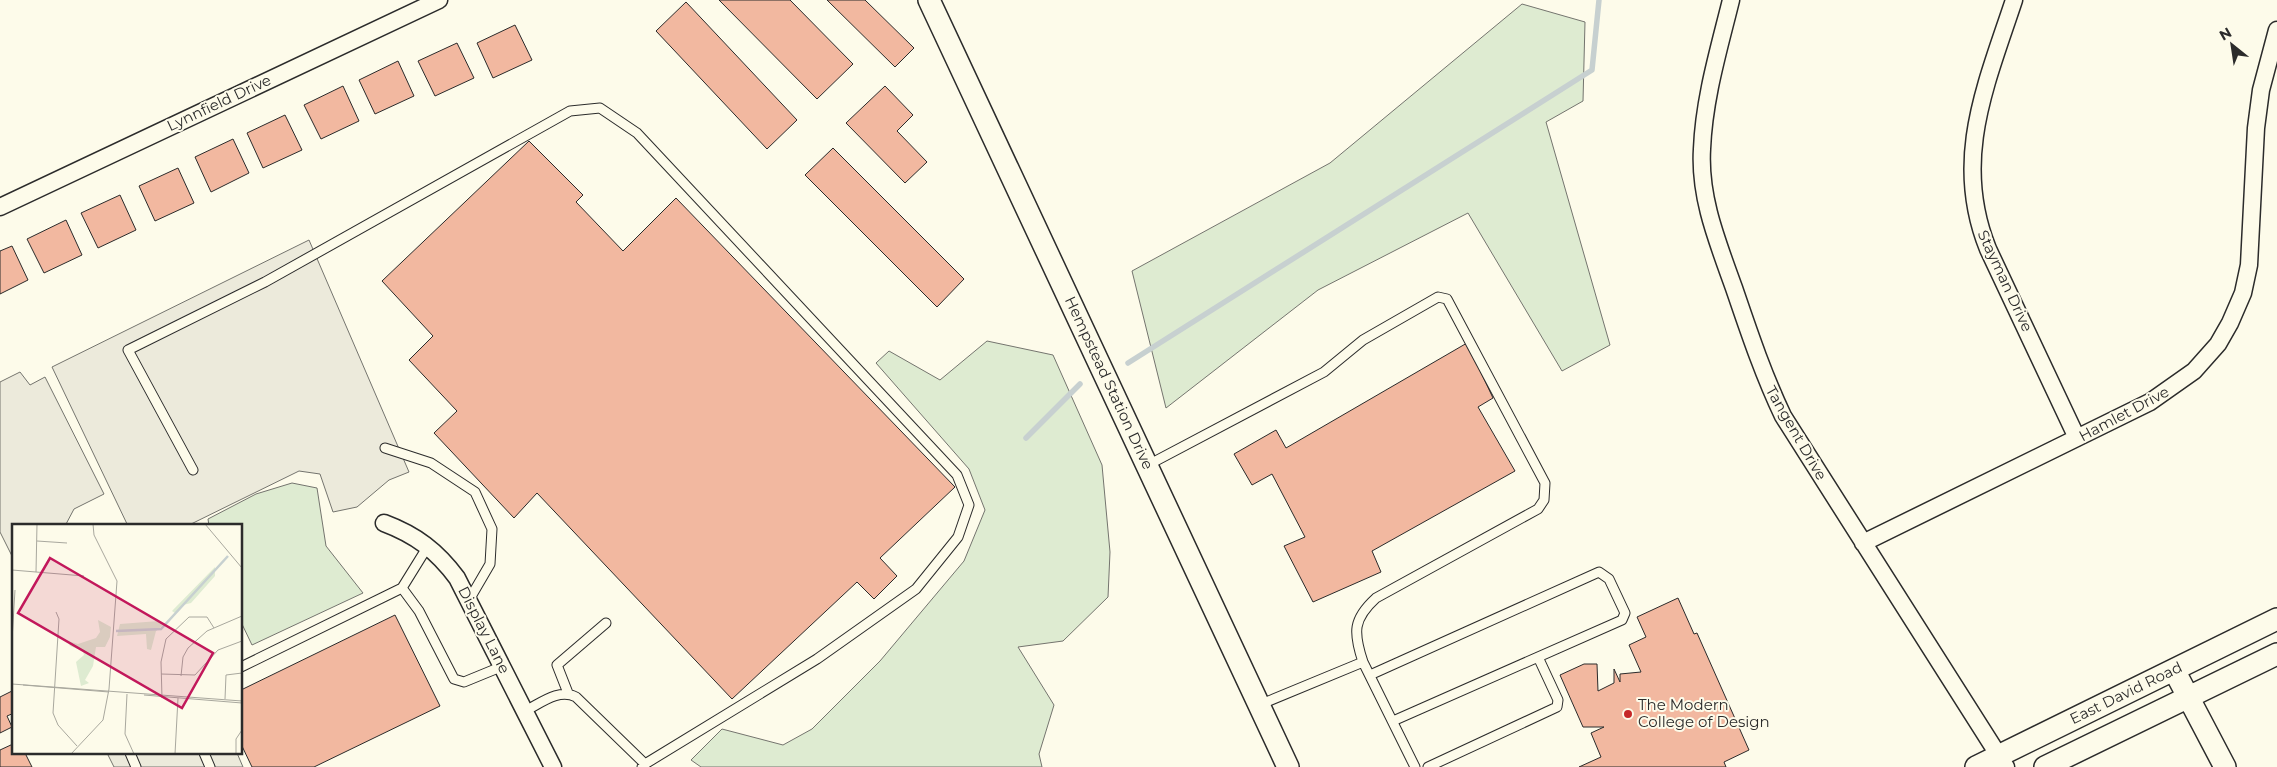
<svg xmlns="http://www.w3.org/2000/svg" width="2277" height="767" viewBox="0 0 2277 767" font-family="Montserrat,sans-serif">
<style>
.green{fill:#deebd1;stroke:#74746e}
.parking{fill:#eceadb;stroke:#74746e}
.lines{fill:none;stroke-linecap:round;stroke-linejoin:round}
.stream{stroke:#c7d0d0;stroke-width:5.5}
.building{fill:#f2b8a0;stroke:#2b2b2b}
.service-casing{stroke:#2b2b2b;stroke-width:11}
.minor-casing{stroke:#2b2b2b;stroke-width:19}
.tertiary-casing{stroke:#2b2b2b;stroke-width:24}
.service{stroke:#fdfbea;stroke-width:9}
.minor{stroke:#fdfbea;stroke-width:16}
.tertiary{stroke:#fdfbea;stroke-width:21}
.poi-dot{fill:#c62828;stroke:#fdfbea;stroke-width:2}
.labels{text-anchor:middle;stroke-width:4;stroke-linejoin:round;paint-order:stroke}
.street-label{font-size:15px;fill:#2b2b2b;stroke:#fdfbea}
.poi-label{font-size:15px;fill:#2b2b2b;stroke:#fdfbea;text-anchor:start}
.inset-river{fill:none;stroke:#c7d0d0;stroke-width:2.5}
.inset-road{fill:none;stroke:#a9a89e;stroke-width:1}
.view{fill:#c2185b;fill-opacity:0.15;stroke:#c2185b;stroke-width:2.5}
.inset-edge{fill:none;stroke:#2b2b2b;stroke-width:2.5}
</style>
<rect width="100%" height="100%" fill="#fdfbea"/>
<path class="green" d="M1522,4L1585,22L1583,101L1546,122L1610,345L1562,371L1468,213L1318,290L1166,408L1132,271L1330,163Z
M987,341L1053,355L1102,465L1110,552L1108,597L1063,641L1018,647L1054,705L1039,754L1042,767H701L691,760L722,729L783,745L812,729L880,661L964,561L985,510L969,469L876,363L889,351L940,380Z
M292,483L317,488L326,546L363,593L252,645L241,622V526H209L208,519L256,494Z"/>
<path class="parking" d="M309,240L409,472L389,480L357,507L333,512L320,474L299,471L187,526H128L52,367Z
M20,372L30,385L45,377L104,494L74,509L65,526H14V560L0,532V382Z
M107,753H237L243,767H114Z"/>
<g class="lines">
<path class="stream" d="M1128,363L1592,70L1599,0
M1026,438L1080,384"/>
</g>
<path class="building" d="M719,0H790L853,64L817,99Z
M827,0H865L914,48L895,67Z
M686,2L797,120L767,149L656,31Z
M515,25L532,60L493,78L477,43Z
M457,43L474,78L435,96L418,61Z
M398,61L414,96L375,114L359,80Z
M343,86L359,121L321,139L304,105Z
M885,86L913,115L897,131L927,162L905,183L846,123Z
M285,115L302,150L263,168L247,133Z
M233,139L249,173L211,192L195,157Z
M529,141L583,195L576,202L623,251L676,198L955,487L880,558L897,576L874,599L857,582L732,699L537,493L514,518L434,433L457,411L409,360L433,336L382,281Z
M833,148L964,279L937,307L805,175Z
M178,168L194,203L155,221L139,186Z
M120,195L136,230L98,248L81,213Z
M66,220L82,255L44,273L27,239Z
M12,246L28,280L0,294V251Z
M1467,343L1493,398L1478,407L1515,471L1372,551L1381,572L1313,602L1284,546L1305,537L1272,474L1252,485L1234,454L1276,430L1286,448Z
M1678,598L1694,634L1697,633L1749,750L1724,762L1726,767H1579L1601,757L1591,733L1604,727H1583L1560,675L1584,664H1597L1598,691L1614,683V669L1620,682V674L1641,672L1629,645L1646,637L1637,617Z
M395,615L440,706L314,767H252L241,744V690Z
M14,690V713L7,716L12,727L0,733V697Z
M13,744L14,753H25L32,767H0V750Z"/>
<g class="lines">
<defs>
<path id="service" d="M385,448L431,463L475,492L492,529L490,564L469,600
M1148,465L1324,372L1363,340L1438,297L1447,299L1545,483L1544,500L1538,509L1376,598C1353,619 1353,632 1363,662L1259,705
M193,470L128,350L265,282L570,111L600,108L637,133L957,475L969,505L958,537L916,589L817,659L645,764
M402,588L428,546
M1363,662L1415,767
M241,667L402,588L419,611L454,679L464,682L503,666
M1370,675L1599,572L1609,579L1625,613L1622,620L1393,721
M568,693L557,665L606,623
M525,711C541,703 559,688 576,697L645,764L642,767
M130,753L136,767
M204,753L210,767
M1428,767L1557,707L1558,700L1538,657"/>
<path id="minor" d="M1731,0C1719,49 1704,98 1702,149C1699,198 1718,243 1734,288C1749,332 1763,374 1783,416L2006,767
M2014,0C1986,85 1952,160 1988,249L2077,438
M0,207L439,0
M384,523C416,535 437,551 457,578L553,767
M1863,543L2150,402L2194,371L2218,344L2230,323L2243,293L2249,265L2256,128L2261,90L2277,30"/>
<path id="tertiary" d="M929,0L1288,767
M2174,670L2225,767
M1976,767L2277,619
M2045,767L2277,654"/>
</defs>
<use href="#service" class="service-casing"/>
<use href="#minor" class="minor-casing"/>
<use href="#tertiary" class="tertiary-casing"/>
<use href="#service" class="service"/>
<use href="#minor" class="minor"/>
<use href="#tertiary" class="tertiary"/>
</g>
<circle class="poi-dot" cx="1628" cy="714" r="5"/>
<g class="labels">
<g class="street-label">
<text transform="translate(219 103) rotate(-25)" y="5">Lynnfield Drive</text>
<text transform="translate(2005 281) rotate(65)" y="5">Stayman Drive</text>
<text transform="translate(1109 383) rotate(65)" y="5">Hempstead Station Drive</text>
<text transform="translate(2124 414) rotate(-28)" y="5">Hamlet Drive</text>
<text transform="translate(1796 433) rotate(60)" y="5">Tangent Drive</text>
<text transform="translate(484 630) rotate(63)" y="5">Display Lane</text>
<text transform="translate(2126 693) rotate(-26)" y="5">East David Road</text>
</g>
<g class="poi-label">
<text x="1638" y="710">The Modern<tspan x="1638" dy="17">College of Design</tspan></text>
</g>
</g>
<g transform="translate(12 524)">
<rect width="230" height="230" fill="#fdfbea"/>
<path d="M203,43V52L179,79L171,81L163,89L160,87ZM86,96L99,103L98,113L93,123H84L81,142L73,156L77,159L69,162L64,138L72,131L71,127L58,122L56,117L66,120L84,114L88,108ZM147,97L151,101L144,107L139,126L135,125L134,110L105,112L108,100Z" fill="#deebd1"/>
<path class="inset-river" d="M104,107L149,105L216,32"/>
<path class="inset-road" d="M193,0L230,44M25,17L55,19M0,46L72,52M24,48L25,0M44,88L47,95L41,189L46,201L65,222M0,116L3,66M149,150L183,151L206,126L230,117M169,152L171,133L176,124L195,107L230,92M0,160L230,177M11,161L97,168M115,170L113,210L122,230M132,171L230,179M150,174L149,138L154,115L177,93H195L202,104M213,175L214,151L230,149M59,230L91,196L97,165L105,57L82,11L81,0M163,230L166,174M224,230V215L230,206"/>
<path class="view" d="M38,34L201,129L170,184L6,89Z"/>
<rect width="230" height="230" class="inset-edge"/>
</g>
<g transform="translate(2232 45) rotate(330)" stroke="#fdfbea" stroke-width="4" paint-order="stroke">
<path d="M0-4L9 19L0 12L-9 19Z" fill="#2b2b2b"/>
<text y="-8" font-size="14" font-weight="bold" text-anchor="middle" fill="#2b2b2b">N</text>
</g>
</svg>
